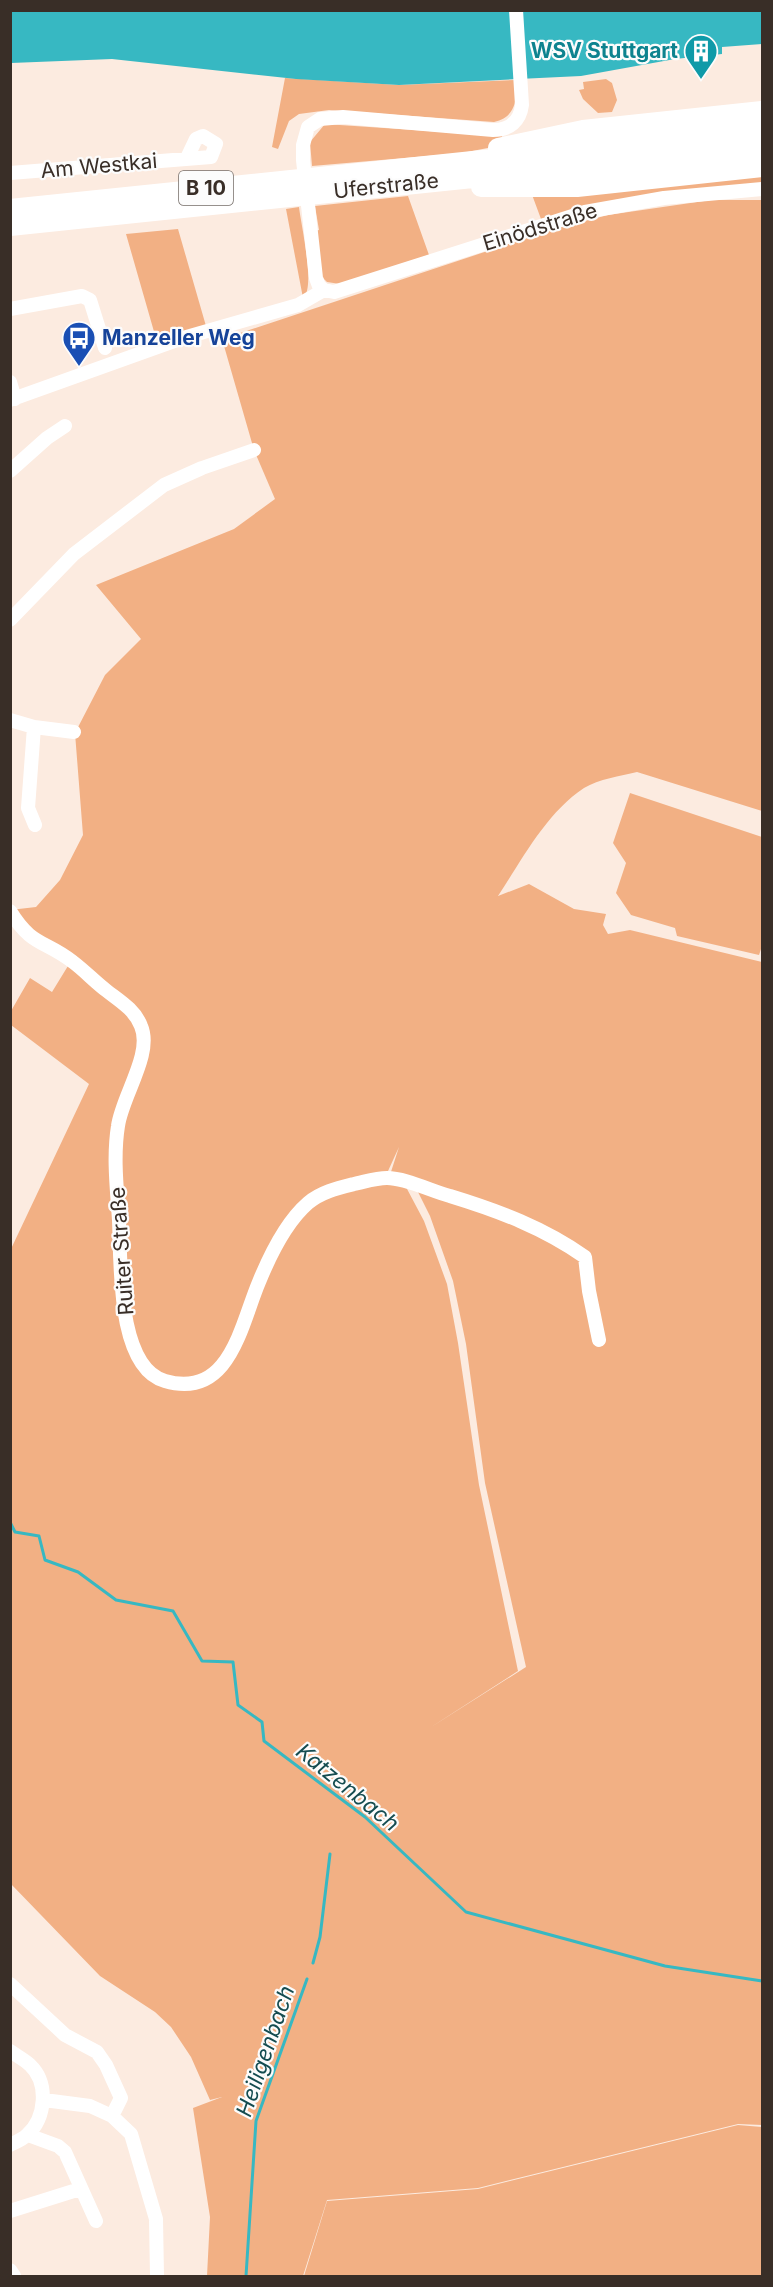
<svg xmlns="http://www.w3.org/2000/svg" width="773" height="2287" viewBox="0 0 773 2287" font-family="Inter,sans-serif">
<style>
.green{fill:#f2b084;fill-rule:evenodd}
.water{fill:#37b8c2}
.lines{fill:none;stroke-linecap:round;stroke-linejoin:round}
.stream{stroke:#37b8c2;stroke-width:3}
.minor{stroke:#fff;stroke-width:14}
.highway{stroke:#fff;stroke-width:20}
.labels{text-anchor:middle;stroke-width:4.5;stroke-linejoin:round;paint-order:stroke}
.shield{fill:#fcfcfc;stroke:#746c67;stroke-width:1.5}
.shield-label{font-size:20px;font-weight:bold;fill:#392e27}
.culture-label{font-size:21px;font-weight:bold;fill:#0d838f;stroke:#fcfcfc;text-anchor:end}
.street-label{font-size:21px;fill:#392e27;stroke:#fcfcfc}
.transit-label{font-size:21px;font-weight:bold;fill:#164399;stroke:#fcfcfc;text-anchor:start}
.water-label{font-size:22px;font-style:italic;fill:#154c50;stroke:#fcfcfc}
</style>
<rect width="100%" height="100%" fill="#fcebe0"/>
<path class="green" d="M285,78L399,85L516,80C517,100 516,117 494,122L329,110L299,114L289,121L278,149L272,147Z
M606,79L612,83L617,100L612,112L598,113L583,99L579,90L584,89L583,82Z
M325,124L502,136L503,145L462,153L312,166L310,142Z
M762,172V185L615,200L541,219L531,192Z
M408,196L429,255L340,284L327,282L322,277L315,231L319,230L315,206Z
M711,200H762V811L637,772C620,776 599,779 584,788C546,813 522,860 498,896L529,884L574,909L606,914L603,925L608,934L630,930L762,962V2125L738,2124L478,2188L327,2200L303,2276H207L210,2217L193,2108L222,2097L210,2100L191,2057L171,2027L155,2012L100,1976L11,1884L10,1251L89,1084L11,1025V1011L30,978L52,992L71,961L34,941L10,910L36,907L60,880L83,835L75,733L105,675L141,639L96,585L234,529L275,499L254,450L222,339L554,229L608,215ZM399,1147L389,1178L415,1186L430,1216L453,1281L466,1344L485,1483L526,1667L428,1729L518,1671L479,1485L458,1343L447,1284L424,1221L406,1187L383,1182Z
M299,207C301,225 316,289 303,298L286,209Z
M178,229L206,326L157,342L126,234Z
M630,793L762,837V946L759,955L677,936L675,928L631,915L616,893L626,863L613,843Z
M738,2125L762,2127V2276H304L327,2201L478,2189Z"/>
<path class="water" d="M762,10V44L722,47V54L675,59L581,76L399,85L296,79L112,59L11,63L10,11Z"/>
<g class="lines">
<path class="stream" d="M10,1522L15,1532L39,1536L45,1560L78,1572L116,1600L173,1611L202,1661L233,1662L238,1705L262,1722L264,1741L365,1817L466,1912L665,1966L762,1981
M313,1963L320,1937L330,1854
M246,2276L256,2121L307,1979"/>
<path class="minor" d="M10,173L211,157L216,144L203,136L196,139L187,158
M324,290L319,286L316,278L303,160V145L308,127L320,119L343,117L493,130C510,130 520,121 522,105L516,10
M324,290L334,292L585,212L664,198L762,189
M10,309L82,296L90,300L105,348
M10,382L15,399
M10,400L183,338L298,305L324,290
M10,471L47,438L65,426
M10,620L74,554L164,485L202,468L254,450
M10,720L34,727L74,732
M34,727L28,808L35,825
M10,911C32,947 45,940 73,962C85,971 95,982 107,991C120,1001 135,1010 141,1026C153,1054 122,1096 118,1126C113,1157 117,1189 119,1220C121,1260 116,1367 165,1381C230,1400 241,1324 259,1282C270,1255 286,1222 308,1203C321,1192 338,1188 354,1184C364,1182 376,1178 387,1178C406,1178 431,1191 450,1196C499,1211 544,1228 585,1257L589,1291L599,1340
M10,1984L65,2035L97,2052L106,2065L121,2098L112,2116
M10,2051C17,2056 25,2060 30,2065C49,2083 46,2118 27,2135C23,2139 16,2142 10,2145
M44,2100L90,2106L112,2116L131,2134L156,2219L157,2276
M28,2135L58,2146L65,2152L96,2221
M10,2211L80,2189
M10,2270L14,2276"/>
<path class="highway" d="M498,148L583,130L762,111
M481,187H577L762,167
M10,209L762,131
M10,226L762,148"/>
</g>
<defs>
<symbol id="building-pin" viewBox="-11 -11 22 30"><path d="M0 17L-7.5 6A9.5 9.5 0 1 1 7.5 6Z" fill="#0f9aa8" stroke="#fcfcfc"/><path d="M-4-6H4V6H1V3H-1V6H-4ZM-2.5-4.3h1.7v1.8h-1.7ZM.8-4.3h1.7v1.8H.8ZM-2.5-1h1.7V.8h-1.7ZM.8-1h1.7V.8H.8Z" fill="#fff"/></symbol>
<symbol id="bus-pin" viewBox="-11 -11 22 30"><path d="M0 17L-7.5 6A9.5 9.5 0 1 1 7.5 6Z" fill="#1a4fb4" stroke="#fcfcfc"/><path d="M-5-6H5V4H4V6H2V4H-2V6H-4V4H-5ZM-3.5-4V0h7V-4ZM-3.5 1.2v1.5H-2V1.2ZM2 1.2v1.5H3.5V1.2Z" fill="#fff"/></symbol>
</defs>
<g fill-rule="evenodd">
<use href="#building-pin" x="682" y="32" width="38" height="52"/>
<use href="#bus-pin" x="60" y="319" width="38" height="52"/>
</g>
<g class="labels">
<rect class="shield" x="179" y="171" width="54" height="34" rx="4.5"/>
<g class="shield-label">
<text x="206" y="195">B 10</text>
</g>
<g class="culture-label">
<text x="678" y="58">WSV Stuttgart</text>
</g>
<g class="street-label">
<text transform="translate(99 166) rotate(-5)" y="7">Am Westkai</text>
<text transform="translate(386 186) rotate(-6)" y="7">Uferstraße</text>
<text transform="translate(540 227) rotate(-17)" y="7">Einödstraße</text>
<text transform="translate(122 1251) rotate(-94)" y="7">Ruiter Straße</text>
</g>
<g class="transit-label">
<text x="102" y="345">Manzeller Weg</text>
</g>
<g class="water-label">
<text transform="translate(348 1787) rotate(39)" y="8">Katzenbach</text>
<text transform="translate(265 2051) rotate(-71)" y="8">Heiligenbach</text>
</g>
</g>
<rect width="773" height="2287" fill="none" stroke="#392e27" stroke-width="24"/>
</svg>
